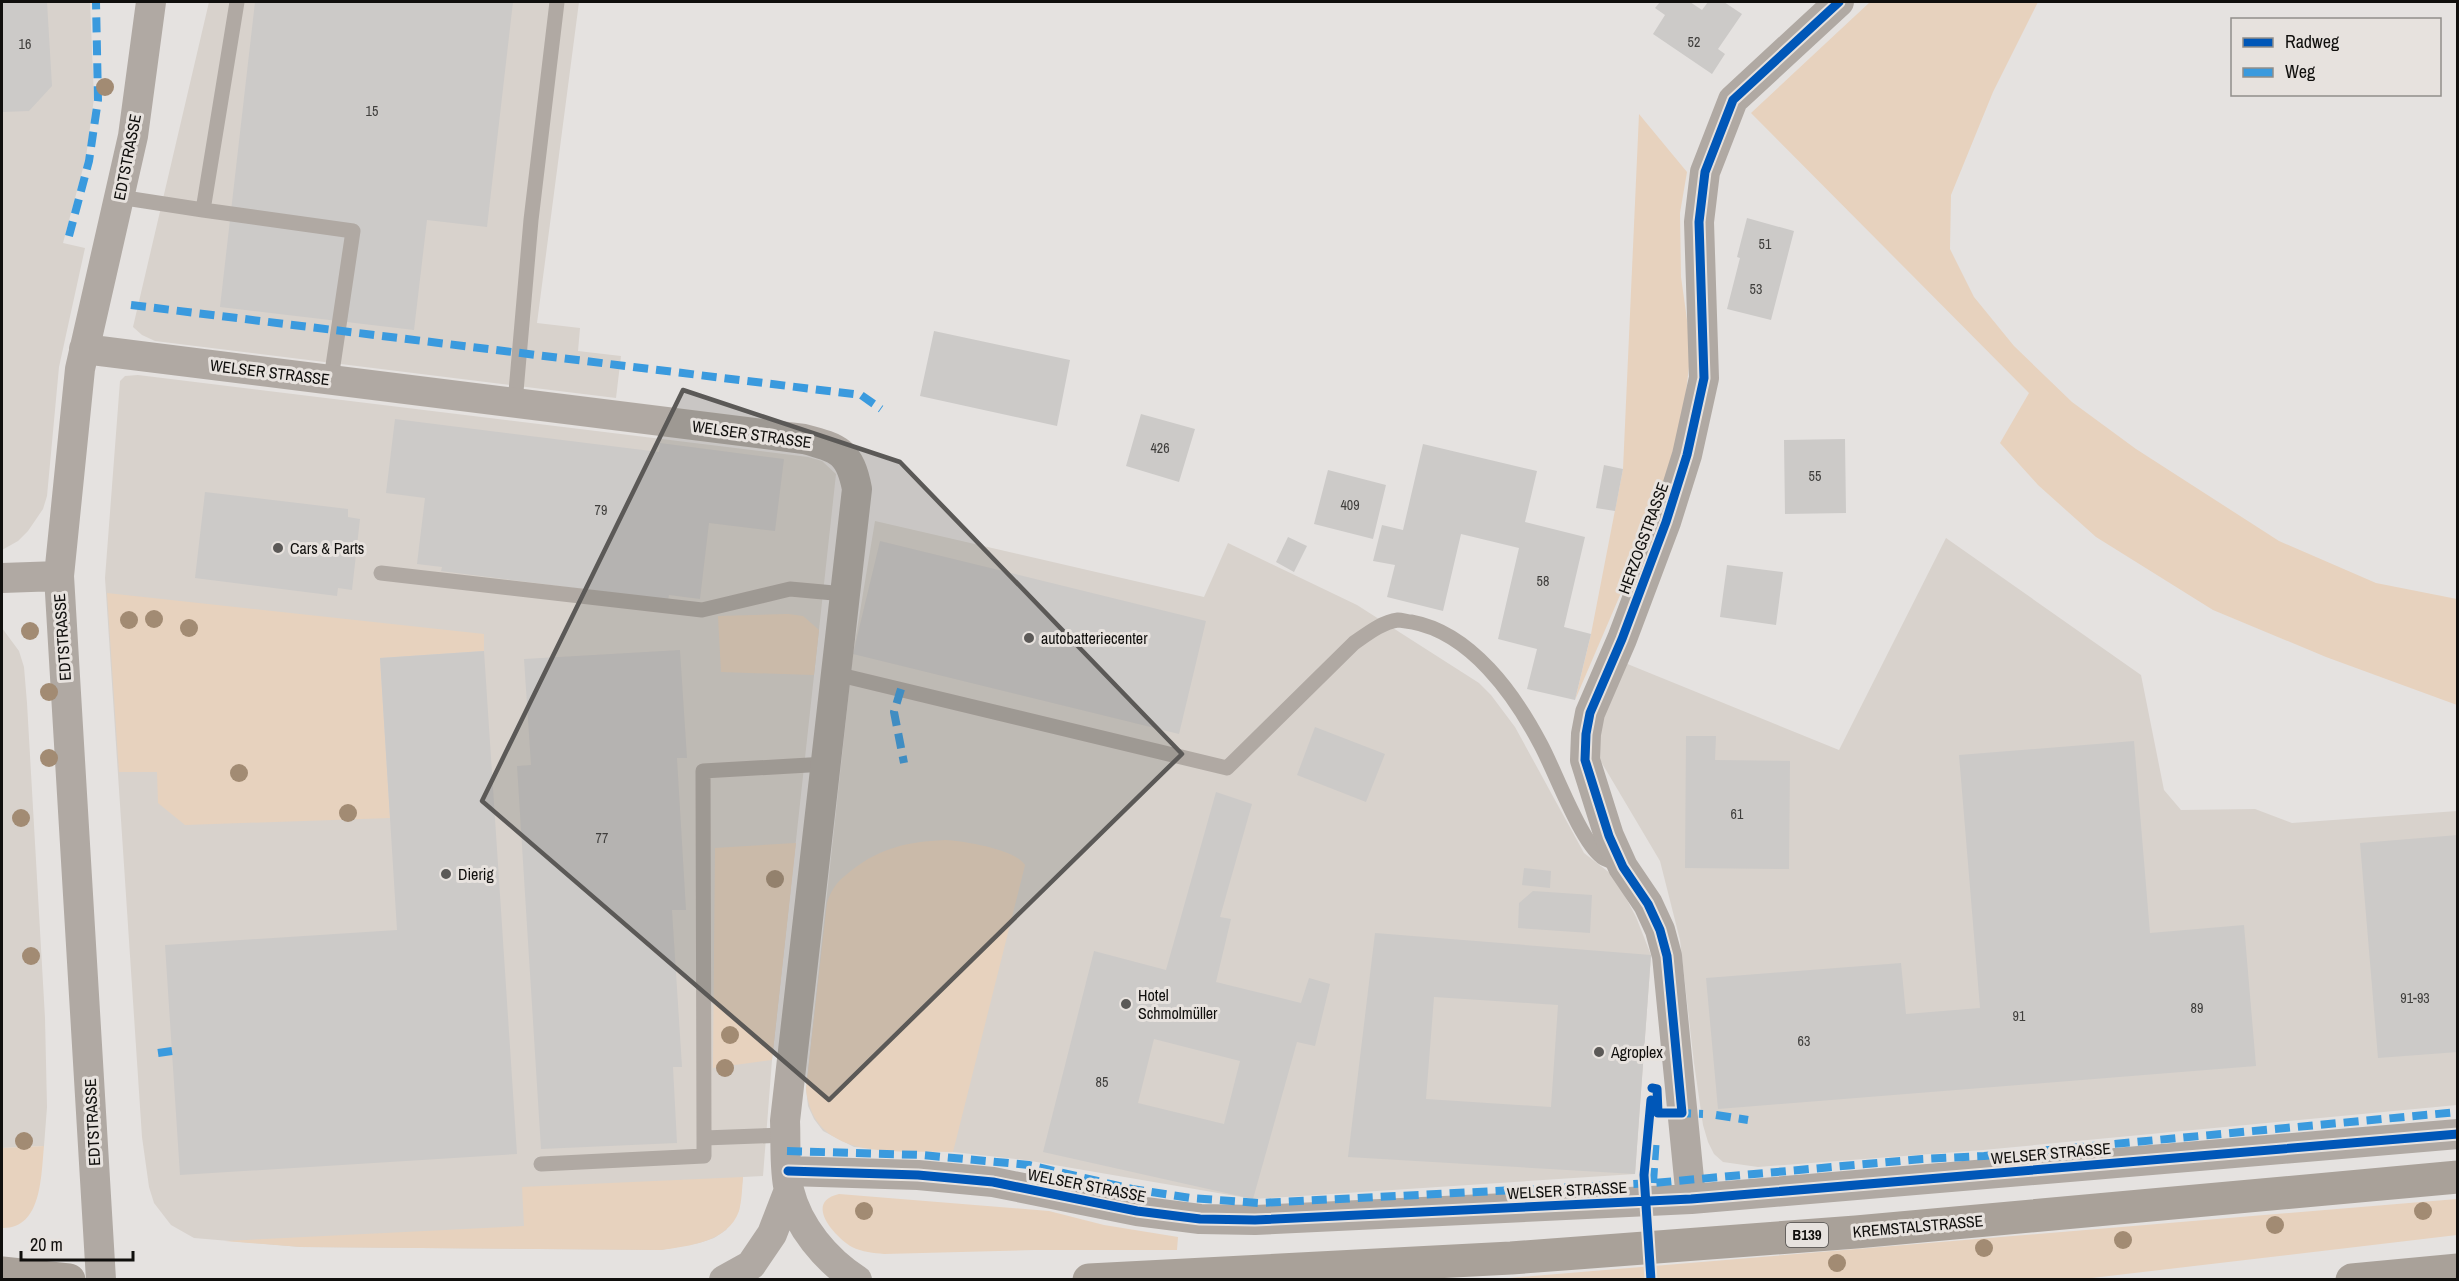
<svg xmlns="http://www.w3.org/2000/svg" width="2459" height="1281" viewBox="0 0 2459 1281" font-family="'Archivo Narrow',sans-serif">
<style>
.built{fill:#d8d2cc}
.green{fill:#e7d2be}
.building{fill:#cccac8;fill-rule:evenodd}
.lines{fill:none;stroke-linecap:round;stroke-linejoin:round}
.service{stroke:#b0a9a3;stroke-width:15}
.minor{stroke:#b0a9a3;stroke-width:30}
.primary{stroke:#a9a199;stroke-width:33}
.quiet{stroke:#3a9ade;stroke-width:8;stroke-dasharray:15 8;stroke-linecap:butt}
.cycleway-casing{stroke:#e7e2de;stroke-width:13}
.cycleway{stroke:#0057b8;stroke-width:9}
.tree{fill:#a28b73}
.marked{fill:#5b5957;fill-opacity:0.2;stroke:#5b5957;stroke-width:4.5;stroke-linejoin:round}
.poi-dot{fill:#5b5957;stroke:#e7e2de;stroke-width:2}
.labels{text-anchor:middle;stroke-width:6;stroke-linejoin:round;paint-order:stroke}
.number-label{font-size:14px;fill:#3f3e3c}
.shield{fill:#e7e2de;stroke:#504e4c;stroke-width:1.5}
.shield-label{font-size:15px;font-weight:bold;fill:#100f0d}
.street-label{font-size:16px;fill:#100f0d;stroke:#e7e2de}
.poi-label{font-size:16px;fill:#100f0d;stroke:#e7e2de;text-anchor:start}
</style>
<rect width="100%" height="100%" fill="#e5e2e0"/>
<path class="built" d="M2,2H90L94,98L86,157L63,243L85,248L59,367L47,496L43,509L28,531L18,541L2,550Z
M209,2H579L537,323L580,328L578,351L621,356L616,398L155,341L142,335L133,327Z
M138,375L808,457L822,461L836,474L772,1060L763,1176L743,1177L739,1210L726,1230L714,1238L699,1243L661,1250L301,1247L194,1238L171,1225L154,1203L149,1187L142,1137L105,578L120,381L125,376Z
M875,521L1204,597L1228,543L1357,605L1479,683L1491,695L1515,727L1584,853L1615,877L1636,917L1651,955L1635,1174L1253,1199L1025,1160L953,1152L854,1147L823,1131L814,1119L808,1106L806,1089L853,654Z
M1946,538L2141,675L2164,790L2181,810L2255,809L2292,823L2457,811V1105L1983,1150L1758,1167L1723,1162L1714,1154L1708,1142L1703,1125L1694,1063L1680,940L1660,861L1590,743L1625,663L1839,750Z
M2,628L19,651L24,667L27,703L45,1018L47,1107L44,1146L2,1148Z"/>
<path class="green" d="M1870,2H2038L1993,92L1951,195L1950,249L1974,297L2014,346L2072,402L2136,449L2279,541L2376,583L2457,599V705L2326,657L2213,610L2096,537L2038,485L2000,443L2029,393L1751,113Z
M1639,114L1687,172L1680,213L1681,277L1691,348L1684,411L1657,509L1575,700L1591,634L1623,469Z
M107,593L484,634V651L380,658L390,818L185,825L158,803L157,772H119Z
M788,614L803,616L819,630L814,675L721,672L718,616Z
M945,840C963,841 1015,849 1025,865L953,1152C898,1150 814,1163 806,1089L827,903C832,887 839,880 852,870C882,847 908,842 945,840Z
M796,843L772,1060L713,1068L715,848Z
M44,1146C41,1176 42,1229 2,1228V1148Z
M743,1177C742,1188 742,1200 739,1211C728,1242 689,1246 661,1250L301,1247L225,1241L524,1226L522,1187Z
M839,1194L1049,1211L1104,1225L1178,1237L1177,1250H1034L884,1254C874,1253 862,1252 852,1247C835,1237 803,1202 839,1194Z
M2457,1199V1235L2075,1280L1497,1279Z"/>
<path class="building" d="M2,2H47L52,86L29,111L2,112Z
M255,2H513L487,227L427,220L414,330L220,307Z
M1660,2H1690L1702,10L1708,2H1724L1742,14L1718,49L1725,54L1712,74L1653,34L1665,15L1655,8Z
M1747,218L1794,231L1771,320L1727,309L1740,258L1737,257Z
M934,331L1070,360L1057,426L920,396Z
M1141,414L1195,429L1179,482L1126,466Z
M395,419L659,452L660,443L784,459L775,531L709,523L700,599L669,595L668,600L441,571L442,567L417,564L425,498L386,493Z
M1845,439L1846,513L1785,514L1784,440Z
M1423,444L1537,471L1525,522L1585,537L1564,627L1591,634L1575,700L1527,689L1537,649L1498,639L1519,548L1461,534L1443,611L1387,597L1395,565L1373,561L1382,525L1403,530Z
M1604,465L1623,469L1615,511L1596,508Z
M1328,470L1386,485L1373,539L1314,524Z
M205,492L348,509V517L360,519L352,590L338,588L337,596L195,578Z
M1288,537L1307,546L1294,572L1276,562Z
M880,541L1206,621L1179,734L853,654Z
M1727,565L1783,572L1776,625L1720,617Z
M680,650L687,758H677L686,910H672L682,1067H673L677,1143L541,1149L517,766L531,765L524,659Z
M484,651L517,1154L180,1175L165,945L397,930L380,658Z
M1315,727L1385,754L1366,802L1297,775Z
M1686,736H1716L1715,760L1790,761L1789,869L1685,868Z
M2134,741L2150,933L2244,925L2256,1066L1718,1109L1706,978L1901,963L1906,1014L1980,1008L1959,755Z
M1216,792L1252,804L1220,917L1231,919L1216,982L1301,1003L1309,978L1330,984L1315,1046L1297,1042L1253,1199L1043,1152L1094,951L1166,970ZM1154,1039L1240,1061L1224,1124L1138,1103Z
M2458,835V1052L2378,1058L2360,843Z
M1524,868L1551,871L1550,888L1522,885Z
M1533,891L1592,895L1590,933L1518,928L1519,903Z
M1375,933L1651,955L1635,1174L1348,1157ZM1434,997L1558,1005L1551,1107L1426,1099Z"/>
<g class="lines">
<path class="service" d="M119,197L203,210L237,2
M203,210L353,231L331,379
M515,403L531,220L557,2
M381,573L702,610L790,589L845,594
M836,674L1227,768L1354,643C1367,634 1382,622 1398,620C1402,620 1408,622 1412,622C1471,633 1515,695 1541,745C1555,771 1580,840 1602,857C1606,860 1614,862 1619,865
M786,1135L704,1138L703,771L826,764
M541,1164L704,1156V1138"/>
<path class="minor" d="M84,349L804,439C839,448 850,452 857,489L785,1121C786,1141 784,1171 789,1190C798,1227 826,1260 857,1280
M2,578L59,576
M788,1171L918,1175L993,1182L1137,1211L1200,1219L1255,1220L1691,1199L2458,1134
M1691,1199L1667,956L1660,930L1648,904L1623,867L1609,836L1585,760L1586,734L1590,713L1622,639L1666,522L1687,455L1704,378L1699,222L1705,172L1733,100L1839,2
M101,1280L59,576L80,369L133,136L151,2
M724,1280L751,1265L772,1234L789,1190"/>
<path class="primary" d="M2,1273L69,1280
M1089,1280L1511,1258L1856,1232L2458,1177
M2352,1280L2458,1270"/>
<path class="quiet" d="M69,236L89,161L98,100L96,2
M131,305L861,395L881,409
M901,689L894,712L904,763
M158,1053L172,1051
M1676,1113L1703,1114
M1716,1115L1748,1120
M787,1151L922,1155L1029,1165L1132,1189L1191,1198L1259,1203L1653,1183L1922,1159L1984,1156L2458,1112
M1653,1183L1656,1137"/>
<defs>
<path id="cycleway" d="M1652,1088L1657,1089L1658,1113H1682L1667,956L1660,930L1648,904L1623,867L1609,836L1585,760L1586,734L1590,713L1622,639L1666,522L1687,455L1704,378L1699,222L1705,172L1733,100L1839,2
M788,1171L918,1175L993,1182L1137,1211L1200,1219L1255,1220L1691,1199L2458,1134
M1651,1280L1644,1175L1651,1100"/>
</defs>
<use href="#cycleway" class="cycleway-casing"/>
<use href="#cycleway" class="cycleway"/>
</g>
<g class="tree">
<circle cx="105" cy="87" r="9"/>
<circle cx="154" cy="619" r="9"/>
<circle cx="129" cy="620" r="9"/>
<circle cx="189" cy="628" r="9"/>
<circle cx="30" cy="631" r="9"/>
<circle cx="49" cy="692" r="9"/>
<circle cx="49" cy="758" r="9"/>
<circle cx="239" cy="773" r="9"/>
<circle cx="348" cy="813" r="9"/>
<circle cx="21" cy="818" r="9"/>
<circle cx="775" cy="879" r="9"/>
<circle cx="31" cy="956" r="9"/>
<circle cx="730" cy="1035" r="9"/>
<circle cx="725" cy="1068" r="9"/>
<circle cx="24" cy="1141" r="9"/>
<circle cx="864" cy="1211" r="9"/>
<circle cx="2423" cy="1211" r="9"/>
<circle cx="2275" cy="1225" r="9"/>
<circle cx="2123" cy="1240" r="9"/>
<circle cx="1984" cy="1248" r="9"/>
<circle cx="1837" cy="1263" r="9"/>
</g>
<path class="marked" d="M683,390L900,462L1182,754L829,1100L482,801Z"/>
<g class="poi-dot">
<circle cx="278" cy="548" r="6"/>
<circle cx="1029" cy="638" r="6"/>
<circle cx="446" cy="874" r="6"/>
<circle cx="1126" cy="1004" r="6"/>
<circle cx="1599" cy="1052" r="6"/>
</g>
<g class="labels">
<g class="number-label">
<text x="1694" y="47">52</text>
<text x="25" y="49">16</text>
<text x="372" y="116">15</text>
<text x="1765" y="249">51</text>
<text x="1756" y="294">53</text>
<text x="1160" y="453">426</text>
<text x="1815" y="481">55</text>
<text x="1350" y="510">409</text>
<text x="601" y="515">79</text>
<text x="1543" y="586">58</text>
<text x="1737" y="819">61</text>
<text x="602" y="843">77</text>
<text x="2415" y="1003">91-93</text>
<text x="2197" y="1013">89</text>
<text x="2019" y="1021">91</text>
<text x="1804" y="1046">63</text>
<text x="1102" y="1087">85</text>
</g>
<rect class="shield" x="1786" y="1223" width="42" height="24" rx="4.5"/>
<g class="shield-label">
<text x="1807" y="1240">B139</text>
</g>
<g class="street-label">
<text transform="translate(127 157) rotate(-79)" y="6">EDTSTRASSE</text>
<text transform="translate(270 372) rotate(7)" y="6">WELSER STRASSE</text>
<text transform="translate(752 434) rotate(8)" y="6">WELSER STRASSE</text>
<text transform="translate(1643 538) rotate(-70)" y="6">HERZOGSTRASSE</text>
<text transform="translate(62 637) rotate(-94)" y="6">EDTSTRASSE</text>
<text transform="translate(92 1122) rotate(-93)" y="6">EDTSTRASSE</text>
<text transform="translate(2051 1153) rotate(-5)" y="6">WELSER STRASSE</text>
<text transform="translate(1087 1185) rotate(11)" y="6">WELSER STRASSE</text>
<text transform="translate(1567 1190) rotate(-3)" y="6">WELSER STRASSE</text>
<text transform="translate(1918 1226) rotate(-5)" y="6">KREMSTALSTRASSE</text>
</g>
<g class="poi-label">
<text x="290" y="554">Cars &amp; Parts</text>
<text x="1041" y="644">autobatteriecenter</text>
<text x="458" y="880">Dierig</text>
<text x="1138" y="1001">Hotel<tspan x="1138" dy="18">Schmolmüller</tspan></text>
<text x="1611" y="1058">Agroplex</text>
</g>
</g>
<rect width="2459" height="1281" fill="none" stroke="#100f0d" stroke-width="6"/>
<rect x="2231" y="18" width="210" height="78" fill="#e7e2de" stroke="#918e8a" stroke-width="1.5"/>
<rect x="2243" y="38" width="30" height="9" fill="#0057b8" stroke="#918e8a" stroke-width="1.5"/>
<text x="2285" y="48" font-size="18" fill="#100f0d">Radweg</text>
<rect x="2243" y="68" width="30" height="9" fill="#3a9ade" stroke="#918e8a" stroke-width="1.5"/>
<text x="2285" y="78" font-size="18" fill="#100f0d">Weg</text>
<path d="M21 1251v9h112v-9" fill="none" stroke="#100f0d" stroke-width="3"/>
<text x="30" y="1251" font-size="18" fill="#100f0d" stroke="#e7e2de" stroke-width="4.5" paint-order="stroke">20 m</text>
</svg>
